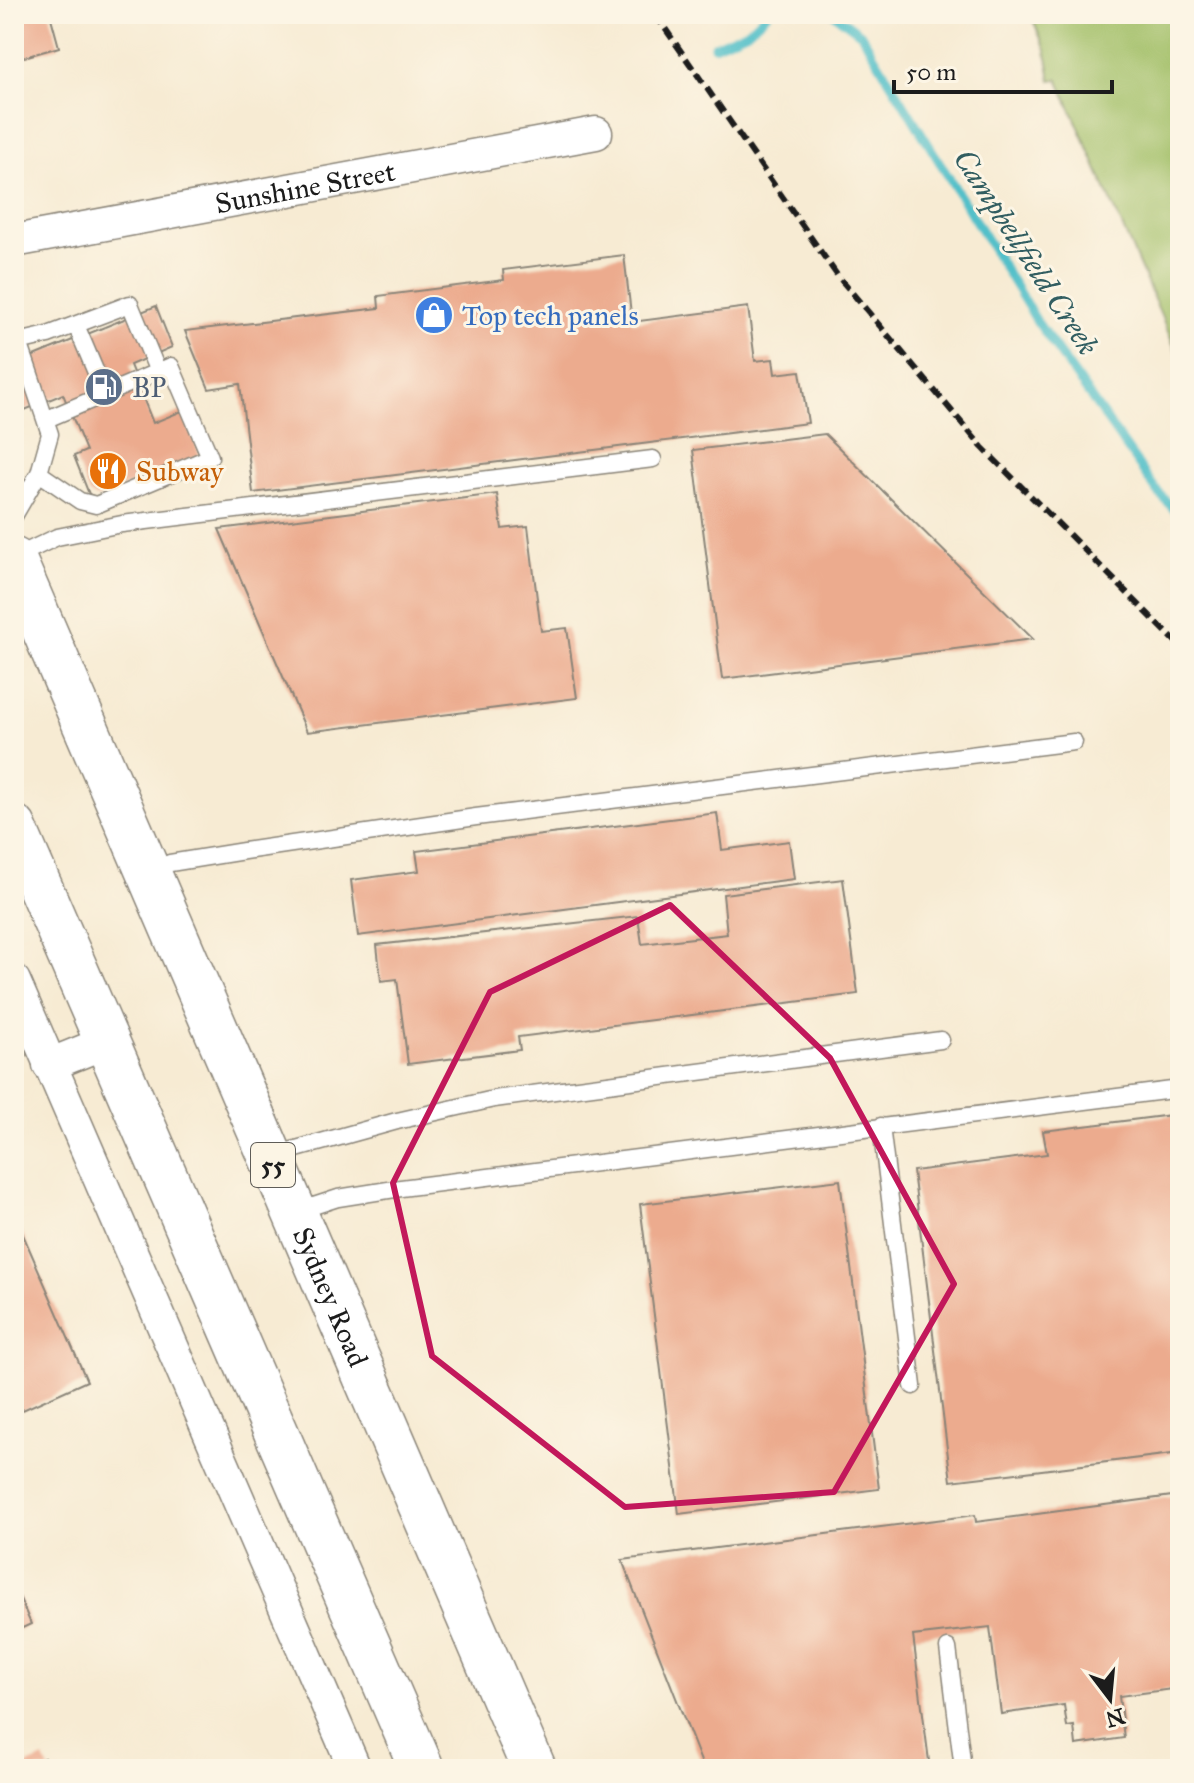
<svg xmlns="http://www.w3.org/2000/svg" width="1194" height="1783" viewBox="0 0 1194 1783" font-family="'IM FELL Great Primer',serif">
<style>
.green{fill:#a2bf67;stroke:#5f6e42;stroke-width:2}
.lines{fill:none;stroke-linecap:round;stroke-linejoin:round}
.stream{stroke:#52c0c9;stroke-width:9}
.building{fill:#ecab8e}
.service-casing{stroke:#8a8478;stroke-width:19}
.minor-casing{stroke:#8a8478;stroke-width:35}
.trunk-casing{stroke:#8a8478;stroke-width:47}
.service{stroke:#fff;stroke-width:16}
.minor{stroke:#fff;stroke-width:32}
.trunk{stroke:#fff;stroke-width:44}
.rail{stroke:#1c1c1c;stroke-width:6;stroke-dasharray:12 6;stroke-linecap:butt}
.marked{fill:none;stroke:#c2185b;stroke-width:6;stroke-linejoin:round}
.labels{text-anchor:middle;stroke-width:6;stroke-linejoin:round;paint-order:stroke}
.shield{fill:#fcf5e5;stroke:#5f5d58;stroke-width:2}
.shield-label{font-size:26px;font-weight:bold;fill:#1c1c1c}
.street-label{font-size:28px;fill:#1c1c1c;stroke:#fcf5e5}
.shop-label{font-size:28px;fill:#366cbe;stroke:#fcf5e5;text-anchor:start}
.service-label{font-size:28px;fill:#4e5e75;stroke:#fcf5e5;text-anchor:start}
.food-label{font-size:28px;fill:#c56008;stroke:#fcf5e5;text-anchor:start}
.water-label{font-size:30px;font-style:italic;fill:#325e61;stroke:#fcf5e5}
</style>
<rect width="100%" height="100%" fill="#fcf5e5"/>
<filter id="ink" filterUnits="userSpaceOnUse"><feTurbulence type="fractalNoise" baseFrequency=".0125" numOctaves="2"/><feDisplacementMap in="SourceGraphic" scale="16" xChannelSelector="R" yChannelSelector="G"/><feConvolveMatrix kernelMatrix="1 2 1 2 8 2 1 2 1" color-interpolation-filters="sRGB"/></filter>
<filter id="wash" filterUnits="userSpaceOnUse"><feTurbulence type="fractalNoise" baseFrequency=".006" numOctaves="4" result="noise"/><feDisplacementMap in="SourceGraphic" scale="32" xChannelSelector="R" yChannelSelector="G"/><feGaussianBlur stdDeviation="1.8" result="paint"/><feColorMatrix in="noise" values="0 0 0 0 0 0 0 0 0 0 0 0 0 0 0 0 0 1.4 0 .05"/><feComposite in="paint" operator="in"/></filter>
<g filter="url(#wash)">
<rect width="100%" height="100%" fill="#f7ebd3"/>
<path class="green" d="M1030,14H1180V359L1058,79L1051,80L1046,50Z"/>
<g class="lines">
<path class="stream" d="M834,14L861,34L1038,323L1157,491L1180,516
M714,46L748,31L767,14"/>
</g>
<g id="blocks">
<path class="building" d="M14,14H50L59,47L14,60Z
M624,255L632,322L748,307L755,361L773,359L775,374L800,371L808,423L253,493L240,384L209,389L185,331L379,308L378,296L504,280L503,270Z
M156,306L172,347L130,365L153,423L182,411L200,455L97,498L89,494L74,456L86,451L63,394L20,412L14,399V364Z
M825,434L1033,639L722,679L693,450Z
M497,494L502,529L528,526L541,631L567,628L577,698L307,732L219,529Z
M717,813L722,850L789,841L794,879L358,936L351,880L419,871L416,851Z
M843,879L858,994L518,1037L520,1050L408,1064L397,979L381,981L377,945L638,916L642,944L727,934L723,894Z
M1180,1114V1453L951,1481L913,1171L1047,1154L1043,1131Z
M840,1180L879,1489L679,1514L640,1204Z
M14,1214L87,1381L14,1414Z
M1180,1495V1688L1119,1696L1124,1738L1076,1745L1074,1726L1067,1727L1064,1705L1001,1714L990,1627L913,1636L930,1769H704L622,1560L975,1515L976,1522Z
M14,1585L31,1624L14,1632Z
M44,1758L49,1769H18Z"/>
</g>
</g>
<g filter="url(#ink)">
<use href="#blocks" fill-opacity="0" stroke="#8a8478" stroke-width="2"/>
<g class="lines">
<defs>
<path id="service" d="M76,325L105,394
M14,327L50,434L39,473L14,516
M14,343L48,335L130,304L158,372
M39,473L80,501L96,505L210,457L171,366L47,419
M15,557L57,537L122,524L653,459
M149,871L170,863L244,851L476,817L1074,742
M881,1126L913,1386
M271,1156L397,1121L494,1099L941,1040
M295,1212L338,1198L401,1188L1180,1089
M948,1648L963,1769"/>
<g id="minor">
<path id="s1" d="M14,241L596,133"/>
<path d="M14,981L355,1769"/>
<path d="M49,1065L106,1042"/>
</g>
<g id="trunk">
<path id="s2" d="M14,560L534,1769"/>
<path d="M14,827L422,1769"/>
</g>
</defs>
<use href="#service" class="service-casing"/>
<use href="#minor" class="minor-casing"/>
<use href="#trunk" class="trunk-casing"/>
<use href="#service" class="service"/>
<use href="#minor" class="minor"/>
<use href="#trunk" class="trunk"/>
<path class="rail" d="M655,14L837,275L982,447L1180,646"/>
</g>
</g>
<path class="marked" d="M670,905L830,1058L954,1284L834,1492L625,1507L432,1356L393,1183L490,992Z"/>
<defs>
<symbol id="shop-disc" viewBox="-11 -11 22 22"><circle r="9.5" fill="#3f7fe0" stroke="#fcf5e5"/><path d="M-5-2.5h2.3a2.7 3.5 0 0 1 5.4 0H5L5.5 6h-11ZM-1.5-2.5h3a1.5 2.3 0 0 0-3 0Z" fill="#fff"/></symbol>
<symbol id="fuel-disc" viewBox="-11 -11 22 22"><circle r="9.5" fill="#5c6f8a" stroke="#fcf5e5"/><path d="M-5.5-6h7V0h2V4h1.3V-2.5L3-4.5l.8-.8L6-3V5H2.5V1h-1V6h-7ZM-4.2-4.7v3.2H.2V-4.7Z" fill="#fff"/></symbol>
<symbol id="restaurant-disc" viewBox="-11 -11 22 22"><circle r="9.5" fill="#e8710a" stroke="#fcf5e5"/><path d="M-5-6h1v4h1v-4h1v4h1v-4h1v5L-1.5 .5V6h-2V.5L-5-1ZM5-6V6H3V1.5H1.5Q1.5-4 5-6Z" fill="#fff"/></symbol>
</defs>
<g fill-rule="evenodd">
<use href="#shop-disc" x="412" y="293" width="44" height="44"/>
<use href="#fuel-disc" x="82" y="365" width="44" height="44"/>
<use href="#restaurant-disc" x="86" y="449" width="44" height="44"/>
</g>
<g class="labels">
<rect class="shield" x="251" y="1143" width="44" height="44" rx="6"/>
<g class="shield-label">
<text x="273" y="1174">55</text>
</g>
<g class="street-label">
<text dy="10" stroke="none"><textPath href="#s1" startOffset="296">Sunshine Street</textPath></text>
<text dy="10" stroke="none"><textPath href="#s2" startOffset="802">Sydney Road</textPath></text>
</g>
<g class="shop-label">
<text x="462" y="325">Top tech panels</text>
</g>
<g class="service-label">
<text x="132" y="397">BP</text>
</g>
<g class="food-label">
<text x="136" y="481">Subway</text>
</g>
<g class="water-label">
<text transform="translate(1026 252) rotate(57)" y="10">Campbellfield Creek</text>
</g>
</g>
<rect width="1194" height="1783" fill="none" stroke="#fcf5e5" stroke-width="48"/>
<g transform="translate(1110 1699) rotate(164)" stroke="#fcf5e5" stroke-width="6" paint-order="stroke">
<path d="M0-6L14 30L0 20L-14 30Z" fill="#1c1c1c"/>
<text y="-12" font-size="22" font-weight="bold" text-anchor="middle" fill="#1c1c1c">N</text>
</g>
<path d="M894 80v12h218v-12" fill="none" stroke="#1c1c1c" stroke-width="4"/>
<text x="906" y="80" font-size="24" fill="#1c1c1c" stroke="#fcf5e5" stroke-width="6" paint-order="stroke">50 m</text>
</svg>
